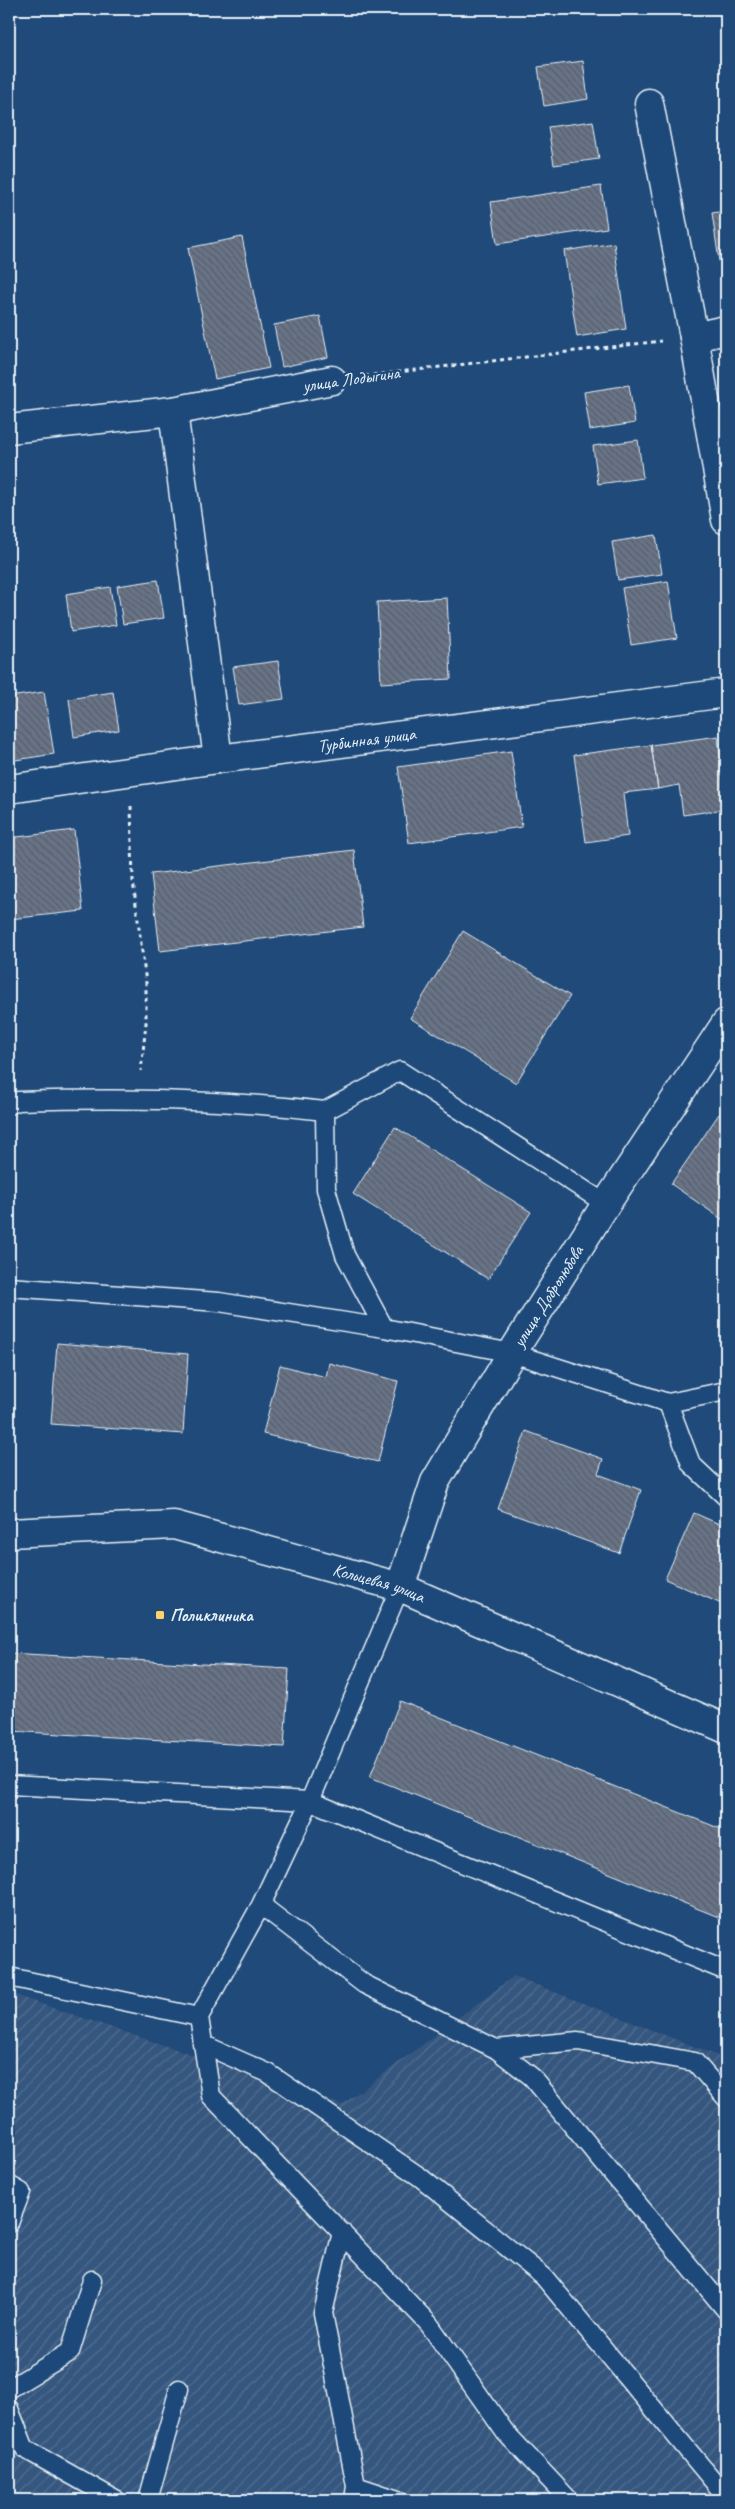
<svg xmlns="http://www.w3.org/2000/svg" width="735" height="2509" viewBox="0 0 735 2509" font-family="Caveat,sans-serif">
<style>
.industrial{fill:url(#industrial-furrows)}
.building{fill:url(#building-back-hatch);stroke:#e8f1f8}
.lines{fill:none;stroke-linecap:round;stroke-linejoin:round}
.service-casing{stroke:#e8f1f8;stroke-width:21}
.minor-casing{stroke:#e8f1f8;stroke-width:31}
.tertiary-casing{stroke:#e8f1f8;stroke-width:31}
.path{stroke:#e8f1f8;stroke-width:3;stroke-dasharray:4 4;stroke-linecap:butt}
.service{stroke:#1f4a7a;stroke-width:18}
.minor{stroke:#1f4a7a;stroke-width:28}
.tertiary{stroke:#1f4a7a;stroke-width:28}
.poi-dot{fill:#ffd166;stroke:#1f4a7a;stroke-width:2}
.labels{text-anchor:middle;stroke-width:4.5;stroke-linejoin:round;paint-order:stroke}
.street-label{font-size:18px;fill:#e8f1f8;stroke:#1f4a7a}
.poi-label{font-size:18px;font-weight:bold;fill:#e8f1f8;stroke:#1f4a7a;text-anchor:start}
</style>
<defs>
<pattern id="industrial-furrows" width="10" height="10" patternUnits="userSpaceOnUse" patternTransform="scale(1.25)"><rect width="10" height="10" fill="#35567e"/><path d="M-1 1l2-2M0 10L10 0M9 11l2-2" fill="none" stroke="#526f91"/></pattern>
<pattern id="building-back-hatch" width="6" height="6" patternUnits="userSpaceOnUse" patternTransform="scale(1.25)"><rect width="6" height="6" fill="#687387"/><path d="M-1 5l2 2M0 0l6 6M5-1l2 2" fill="none" stroke="#575e68"/></pattern>
</defs>
<rect width="100%" height="100%" fill="#1f4a7a"/>
<filter id="ink" filterUnits="userSpaceOnUse"><feTurbulence type="fractalNoise" baseFrequency=".02" numOctaves="2"/><feDisplacementMap in="SourceGraphic" scale="10" xChannelSelector="R" yChannelSelector="G"/><feConvolveMatrix kernelMatrix="1 2 1 2 8 2 1 2 1" color-interpolation-filters="sRGB"/></filter>
<g filter="url(#ink)">
<path class="industrial" d="M514,1976L726,2059V2500H9V1993L342,2105Z"/>
<path class="building" d="M583,61L588,99L544,106L538,67Z
M593,121L599,159L554,165L548,127Z
M601,186L607,228L497,244L491,202Z
M726,211V295H724L712,213Z
M242,237L269,368L215,379L188,248Z
M614,243L626,329L577,337L564,251Z
M320,316L328,357L282,367L274,325Z
M629,385L635,423L590,430L584,392Z
M638,440L643,478L598,484L593,446Z
M656,535L662,574L618,580L612,542Z
M158,580L164,618L123,624L117,586Z
M668,581L677,638L631,645L622,588Z
M110,587L116,625L71,632L66,594Z
M447,598L451,679L381,683L377,602Z
M278,661L284,699L239,705L233,667Z
M44,692L54,754L9,761V697Z
M113,692L119,730L74,737L69,699Z
M718,736L726,809L683,815L679,785L658,789L651,745Z
M651,745L658,789L623,793L628,836L586,842L574,755Z
M511,751L522,827L409,843L398,767Z
M74,830L83,911L9,919V838Z
M354,850L363,927L160,951L151,874Z
M463,931L570,996L516,1083L410,1018Z
M719,1114L726,1119V1222L671,1184Z
M395,1127L531,1212L488,1279L353,1194Z
M57,1343L188,1354L183,1434L51,1424Z
M329,1363L398,1381L378,1462L263,1434L280,1365L326,1377Z
M526,1431L603,1459L598,1474L641,1490L619,1553L498,1509Z
M694,1513L726,1527V1606L665,1579Z
M9,1653L289,1669L284,1747L9,1731Z
M400,1701L726,1831V1920L370,1777Z"/>
<g class="lines">
<defs>
<path id="service" d="M9,1105L18,1101C123,1098 221,1099 325,1111L326,1189L345,1255L384,1328
M325,1111L400,1071L606,1204
M9,1287L219,1302L384,1328L512,1353L668,1403L726,1391
M668,1403L691,1464L726,1497
M9,1785L310,1801L726,1971
M261,1905L364,1984L496,2049L532,2077L726,2310
M9,1977L199,2017L261,1905L310,1801L400,1587
M199,2017L211,2096L429,2324L505,2432L569,2500
M202,2044L268,2073L420,2177L544,2277L720,2489
M496,2049L578,2041L695,2062L726,2098
M9,2185L21,2192L9,2223
M342,2232L323,2313L356,2486L354,2500
M9,2389L70,2352L92,2280
M9,2409L25,2449L116,2500
M356,2486L398,2500
M148,2500L179,2389"/>
<g id="minor">
<path d="M649,103L694,337L726,520"/>
<path d="M694,337L726,330"/>
<path d="M173,411L218,759"/>
<path d="M9,429L173,411L332,380"/>
<path id="s1" d="M9,789L218,759L726,693"/>
<path id="s2" d="M400,1587L435,1482L512,1353L606,1204L726,1023"/>
</g>
<g id="tertiary">
<path id="s3" d="M9,1533L174,1525L400,1587L726,1729"/>
</g>
</defs>
<use href="#service" class="service-casing"/>
<use href="#minor" class="minor-casing"/>
<use href="#tertiary" class="tertiary-casing"/>
<path class="path" d="M365,376L661,341
M131,806L133,881L146,983V1023L141,1071"/>
<use href="#service" class="service"/>
<use href="#minor" class="minor"/>
<use href="#tertiary" class="tertiary"/>
</g>
</g>
<rect class="poi-dot" x="155" y="1610" width="10" height="10" rx="2.5"/>
<g class="labels">
<g class="street-label">
<text transform="translate(351 379) rotate(-8)" y="6">улица Лодыгина</text>
<text dy="6" stroke="none"><textPath href="#s1" startOffset="361">Турбинная улица</textPath></text>
<text dy="6" stroke="none"><textPath href="#s2" startOffset="328">улица Добролюбова</textPath></text>
<text dy="6" stroke="none"><textPath href="#s3" startOffset="378">Кольцевая улица</textPath></text>
</g>
<g class="poi-label">
<text x="170" y="1621">Поликлиника</text>
</g>
</g>
<rect width="735" height="2509" fill="none" stroke="#1f4a7a" stroke-width="30"/>
<rect x="15" y="15" width="705" height="2479" fill="none" stroke="#e8f1f8" stroke-width="2" filter="url(#ink)"/>
</svg>
